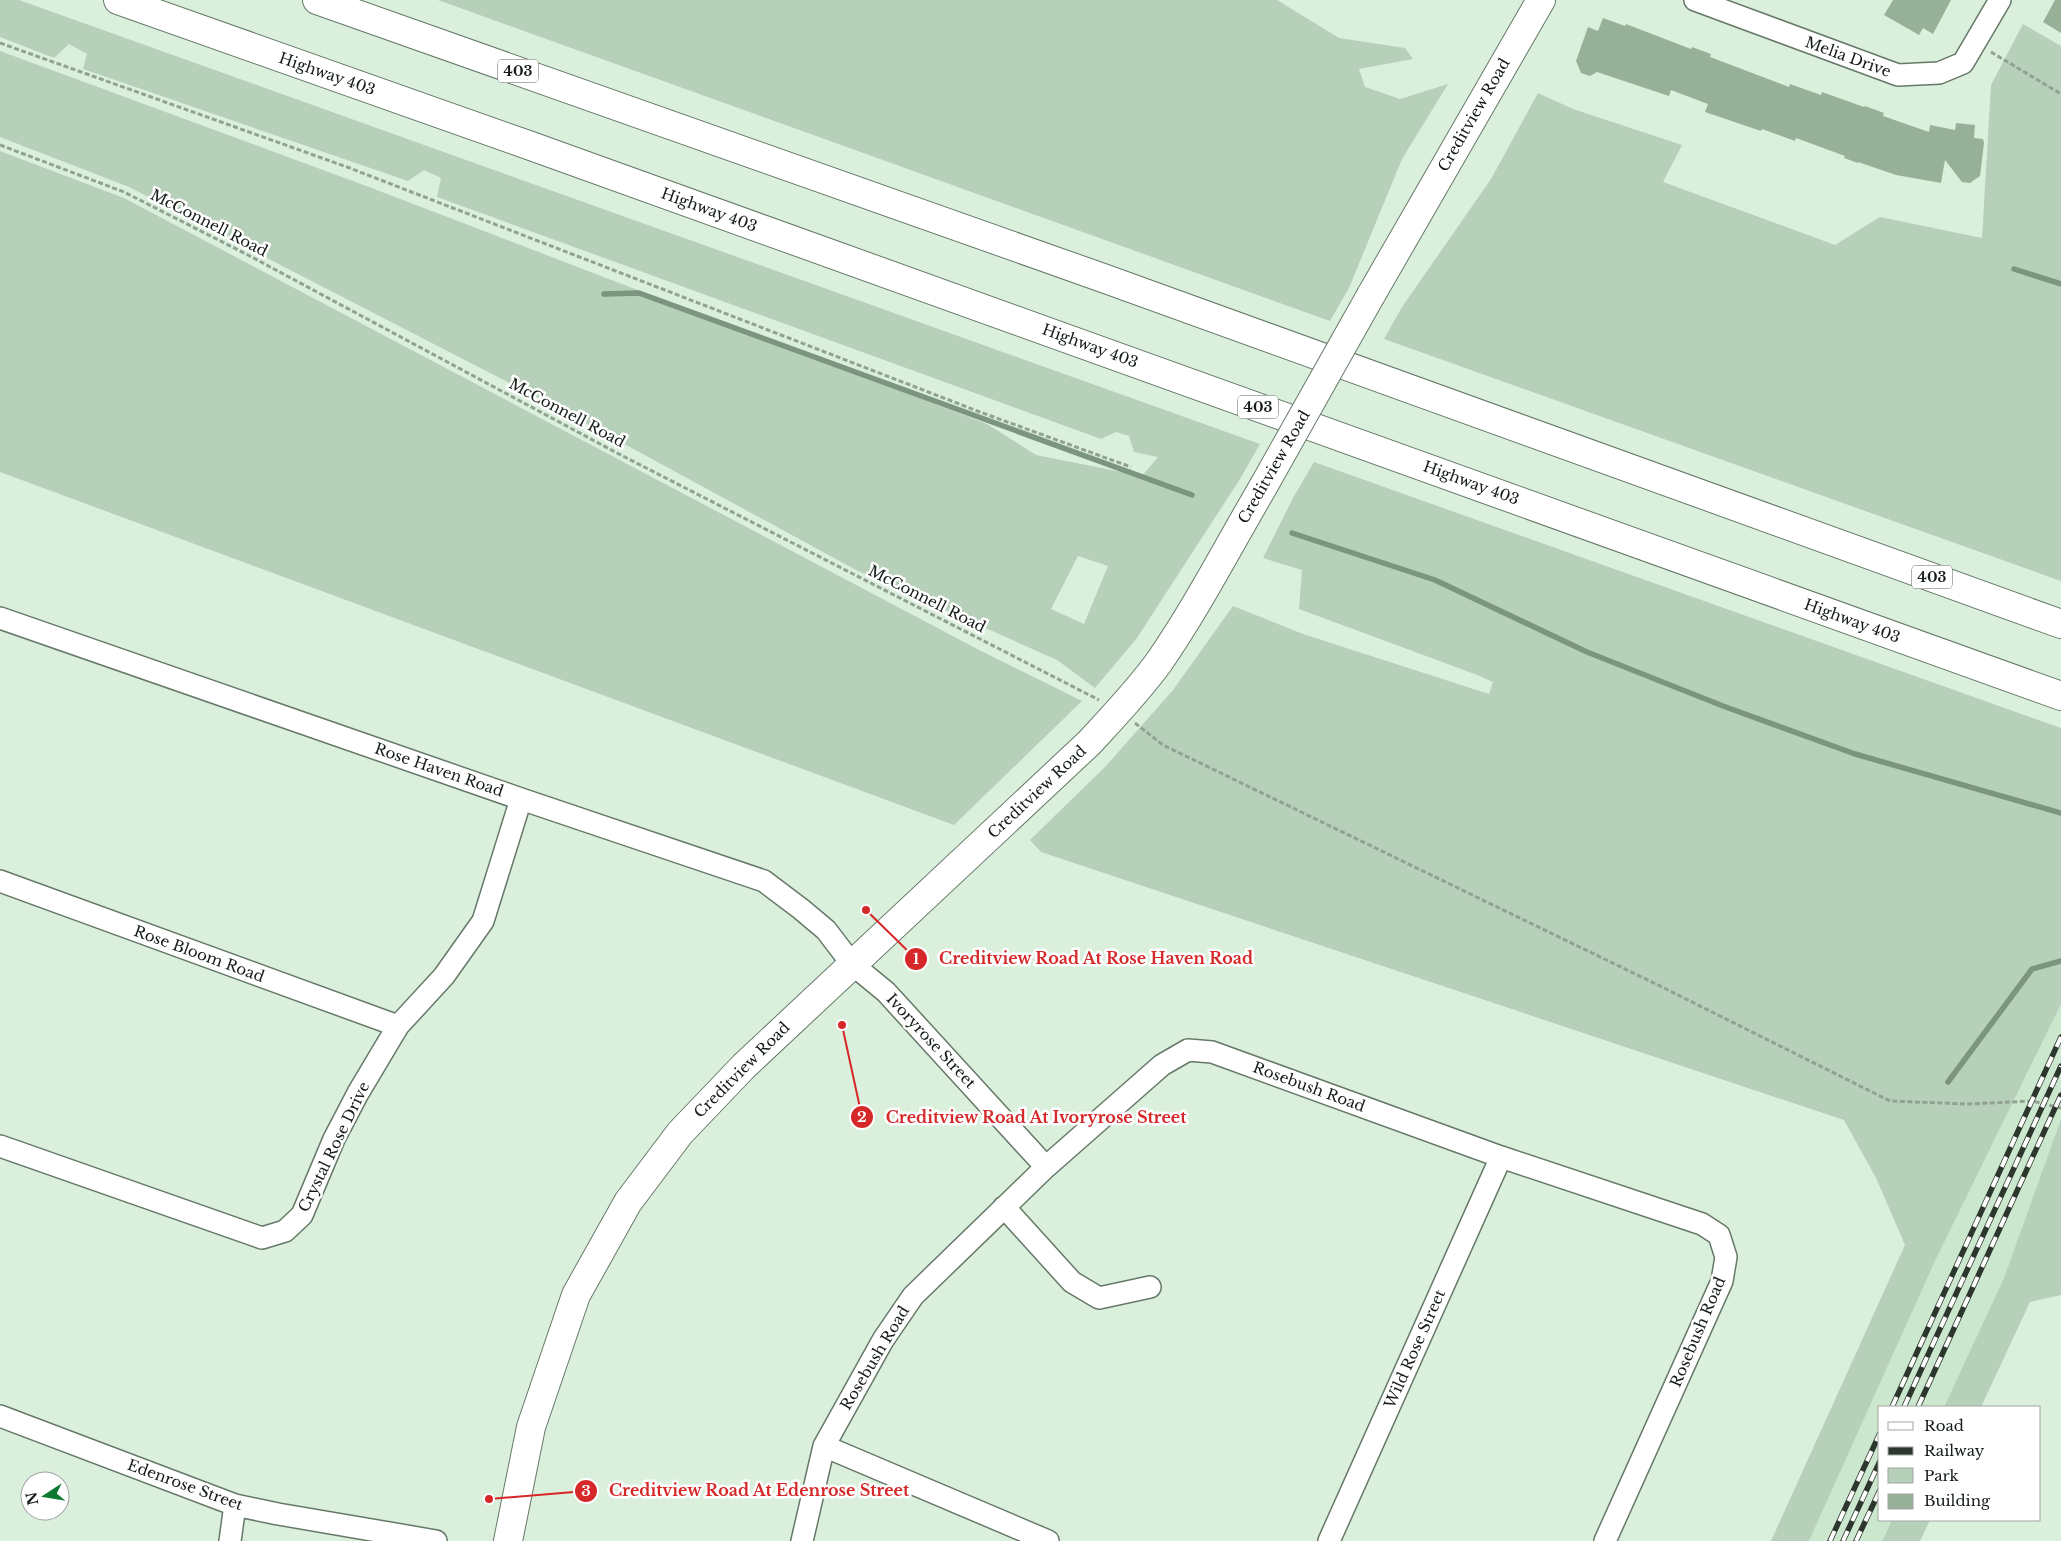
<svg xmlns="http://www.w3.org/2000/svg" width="2061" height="1541" viewBox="0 0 2061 1541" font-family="'Libre Baskerville',serif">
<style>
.built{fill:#cbe7cd}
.green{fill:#b7d0b9;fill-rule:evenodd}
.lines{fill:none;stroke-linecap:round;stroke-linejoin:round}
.stream{stroke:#7b957e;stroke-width:5.5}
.building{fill:#97b199}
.street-casing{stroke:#667968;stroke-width:24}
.secondary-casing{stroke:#667968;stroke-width:30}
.highway-casing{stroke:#667968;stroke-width:30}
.path{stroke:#91a292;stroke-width:3;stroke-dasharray:5 2.5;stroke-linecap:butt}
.street{stroke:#fff;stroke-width:21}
.secondary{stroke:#fff;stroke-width:28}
.highway{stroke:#fff;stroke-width:28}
.rail-casing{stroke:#2c362d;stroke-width:5.5}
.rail{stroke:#fff;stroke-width:4;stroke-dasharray:11;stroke-linecap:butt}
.secondary-bridge-casing{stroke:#667968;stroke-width:30;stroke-linecap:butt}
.secondary-bridge{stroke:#fff;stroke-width:28}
.labels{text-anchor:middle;stroke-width:5;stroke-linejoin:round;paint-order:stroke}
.shield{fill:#fff;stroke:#5b615c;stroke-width:1}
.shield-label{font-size:14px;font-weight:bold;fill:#151d16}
.street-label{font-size:15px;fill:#151d16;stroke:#fff}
.leader{fill:none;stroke:#d62828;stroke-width:2}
.callout-dot{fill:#d62828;stroke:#fff;stroke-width:2}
.mark-label{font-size:15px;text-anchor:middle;font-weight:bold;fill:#fff}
.callout-label{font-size:16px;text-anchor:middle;font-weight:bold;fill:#d62828;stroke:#fff;stroke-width:5;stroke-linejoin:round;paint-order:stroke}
</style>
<rect width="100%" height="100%" fill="#daf0dc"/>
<path class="built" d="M2061,1004V1119L2004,1278L1944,1407H1880V1520H1892L1882,1541H1809L1935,1261Z"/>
<path class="green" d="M0,0H19L1260,444L1240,479L1137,638L1095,688L1057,660L856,570L560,409L129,187L0,137V51L369,187L987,424L1036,455L1142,476L1158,457L1134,452L1129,436L1116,432L1101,439L437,197L441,178L424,170L408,181L83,69L87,54L69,44L54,58L0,37ZM1078,556L1108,566L1084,624L1051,609Z
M438,0H1277L1339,38L1405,48L1413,59L1359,69L1365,87L1400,99L1448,84L1402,159L1349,288L1330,321Z
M2023,24L2061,46V581L1384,339L1402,307L1491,179L1538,93L1573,109L1682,145L1663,182L1835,245L1880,217L1982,238L1991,85Z
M0,151L124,198L983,652L1082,701L954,825L0,472Z
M1314,462L2061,728V1004L1935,1261L1809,1541H1771L1905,1245L1876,1178L1844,1120L1041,852L1030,840L1106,766L1173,690L1233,606L1303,634L1489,694L1493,682L1480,676L1299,609L1302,570L1263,558L1293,498Z
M2061,1119V1295L2030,1302L1981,1407H1944L2004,1278Z
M1892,1520H1930L1920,1541H1882Z"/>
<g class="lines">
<path class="stream" d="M2014,269L2061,284
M604,294L639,293L1192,495
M1292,533L1435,580L1587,652L1723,706L1855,754L2061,813
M1948,1082L2032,969L2061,961"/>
</g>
<path class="building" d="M1893,0H1951L1933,34L1923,28L1919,35L1884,15Z
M2055,0H2061V33L2043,22Z
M1603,18L1625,26L1626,24L1691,49L1692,47L1711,54L1710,57L1789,87L1790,84L1821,95L1822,92L1864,107L1865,106L1884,113L1883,116L1929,132L1930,125L1955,130L1956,123L1975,125L1974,138L1983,139L1984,143L1980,176L1970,183L1962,182L1945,160L1941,183L1896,175L1858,162V163L1844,158L1845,156L1796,138L1795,141L1762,129L1761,131L1705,112L1708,104L1671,90L1669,96L1597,72L1590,76L1581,73L1576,61L1588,27L1598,31Z"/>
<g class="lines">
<defs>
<path id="street" d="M1695,0L1898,75L1939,73L1963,63L2000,0
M0,618L521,799L764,881L801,909L826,930L852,964L886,992L1046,1167
M0,881L398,1026
M0,1146L262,1238L285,1231L302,1215L334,1139L358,1093L398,1026L444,976L483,921L521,799
M1004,1207L1072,1282L1099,1298L1150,1287
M0,1416L235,1505L278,1514L436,1541
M824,1446L1048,1541
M230,1541L235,1505
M802,1541L824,1446L883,1340L913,1296L1046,1167L1162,1065L1188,1050L1212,1052L1501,1157L1702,1224L1719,1235L1726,1257L1722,1281L1605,1541
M1329,1541L1501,1157"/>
<path id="secondary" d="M1371,295L1541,0
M508,1541L531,1427L576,1295L628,1202L680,1133L744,1066L1089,743C1113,717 1138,691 1159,662C1197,607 1229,545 1263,487"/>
<path id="highway" d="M118,0L531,146L2061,696
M317,0L1103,278L2061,624"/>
</defs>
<use href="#street" class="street-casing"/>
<use href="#secondary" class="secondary-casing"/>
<use href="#highway" class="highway-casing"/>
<path class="path" d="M0,43L347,167L980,412L1131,467
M1991,52L2061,94
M0,145L124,192L248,255L617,453L1099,700
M1135,723L1163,745L1656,984L1890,1101L1968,1104L2032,1101L2061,1108"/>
<use href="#street" class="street"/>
<use href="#secondary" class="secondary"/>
<use href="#highway" class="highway"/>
<defs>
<path id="rail" d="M1892,1407L2061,1037
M1904,1407L2061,1066
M1918,1407L2061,1095
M1830,1541L1880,1433
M1843,1541L1880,1461
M1856,1541L1880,1490"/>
</defs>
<use href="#rail" class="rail-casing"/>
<use href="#rail" class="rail"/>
<defs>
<path id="secondary-bridge" d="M1263,487L1371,295"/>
</defs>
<use href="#secondary-bridge" class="secondary-bridge-casing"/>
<use href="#secondary-bridge" class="secondary-bridge"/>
</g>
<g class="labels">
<g class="shield">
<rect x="498" y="59.5" width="40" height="23" rx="4"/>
<rect x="1238" y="395.5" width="40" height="23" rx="4"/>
<rect x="1912" y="565.5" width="40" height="23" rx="4"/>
</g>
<g class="shield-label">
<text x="518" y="76">403</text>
<text x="1258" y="412">403</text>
<text x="1932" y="582">403</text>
</g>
<g class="street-label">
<text transform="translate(1848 57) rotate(20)" y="5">Melia Drive</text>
<text transform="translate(327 74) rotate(19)" y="5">Highway 403</text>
<text transform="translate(1474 115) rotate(-60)" y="5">Creditview Road</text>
<text transform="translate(709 210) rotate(20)" y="5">Highway 403</text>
<text transform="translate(209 223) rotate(27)" y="5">McConnell Road</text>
<text transform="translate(1090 346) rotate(20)" y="5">Highway 403</text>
<text transform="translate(567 413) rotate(28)" y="5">McConnell Road</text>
<text transform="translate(1274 467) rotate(-60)" y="5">Creditview Road</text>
<text transform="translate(1471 483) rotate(20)" y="5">Highway 403</text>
<text transform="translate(927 599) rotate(27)" y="5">McConnell Road</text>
<text transform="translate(1852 621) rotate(20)" y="5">Highway 403</text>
<text transform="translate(439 770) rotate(19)" y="5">Rose Haven Road</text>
<text transform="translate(1037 792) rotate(-43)" y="5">Creditview Road</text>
<text transform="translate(199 954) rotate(20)" y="5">Rose Bloom Road</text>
<text transform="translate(931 1041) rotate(47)" y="5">Ivoryrose Street</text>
<text transform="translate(742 1070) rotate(-45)" y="5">Creditview Road</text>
<text transform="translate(1309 1087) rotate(20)" y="5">Rosebush Road</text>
<text transform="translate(334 1147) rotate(-64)" y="5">Crystal Rose Drive</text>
<text transform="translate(1698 1332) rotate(-67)" y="5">Rosebush Road</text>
<text transform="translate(1415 1349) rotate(-66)" y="5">Wild Rose Street</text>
<text transform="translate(875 1358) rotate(-59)" y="5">Rosebush Road</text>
<text transform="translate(185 1485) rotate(20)" y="5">Edenrose Street</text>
</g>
</g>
<path class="leader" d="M866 910L916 959M842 1025L862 1117M489 1499L586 1491"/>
<g class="callout-dot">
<circle cx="866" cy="910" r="5"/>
<circle cx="842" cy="1025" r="5"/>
<circle cx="489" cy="1499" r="5"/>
<circle cx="916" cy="959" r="12"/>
<circle cx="862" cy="1117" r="12"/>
<circle cx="586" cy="1491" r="12"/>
</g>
<g class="mark-label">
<text x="916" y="964">1</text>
<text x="862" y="1122">2</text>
<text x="586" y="1496">3</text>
</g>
<g class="callout-label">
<text x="1096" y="964">Creditview Road At Rose Haven Road</text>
<text x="1036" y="1123">Creditview Road At Ivoryrose Street</text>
<text x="759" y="1496">Creditview Road At Edenrose Street</text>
</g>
<rect x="1878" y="1406" width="162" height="115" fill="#ffffff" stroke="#a1a5a2"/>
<rect x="1888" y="1422" width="25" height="8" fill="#ffffff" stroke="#a1a5a2"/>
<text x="1924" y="1431" font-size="15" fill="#151d16">Road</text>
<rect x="1888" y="1447" width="25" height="8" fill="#2c362d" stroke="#a1a5a2"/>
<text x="1924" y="1456" font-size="15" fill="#151d16">Railway</text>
<rect x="1888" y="1468" width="25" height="15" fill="#b7d0b9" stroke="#a1a5a2"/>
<text x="1924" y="1481" font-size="15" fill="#151d16">Park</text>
<rect x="1888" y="1494" width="25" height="15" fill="#97b199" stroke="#a1a5a2"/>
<text x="1924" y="1506" font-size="15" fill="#151d16">Building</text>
<g transform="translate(45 1496) rotate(258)"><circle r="24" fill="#ffffff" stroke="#a1a5a2"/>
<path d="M0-4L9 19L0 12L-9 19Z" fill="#0b7a30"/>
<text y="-8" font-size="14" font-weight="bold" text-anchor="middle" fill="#151d16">N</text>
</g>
</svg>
